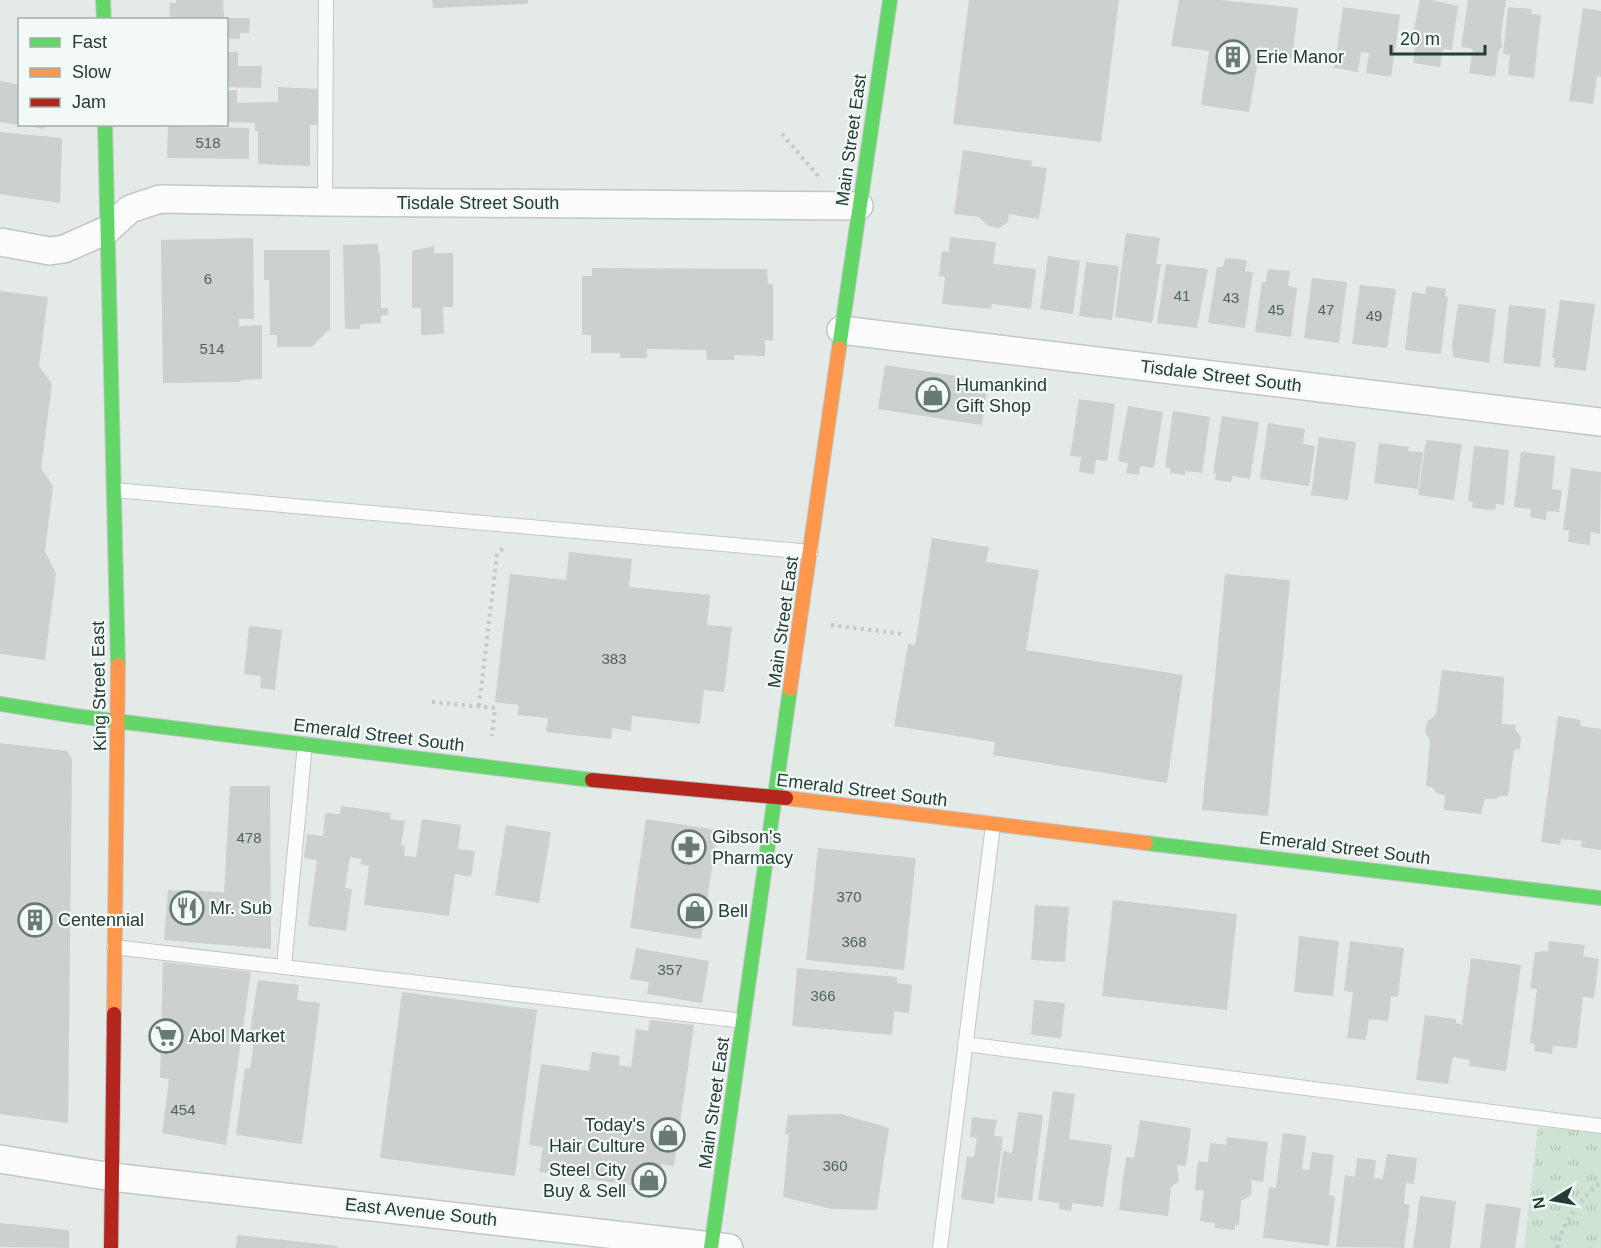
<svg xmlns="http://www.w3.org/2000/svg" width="1601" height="1248" viewBox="0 0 1601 1248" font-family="Helvetica,sans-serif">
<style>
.grass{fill:url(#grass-tufts)}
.building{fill:#ccd1cf}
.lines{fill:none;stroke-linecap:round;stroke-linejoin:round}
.lane-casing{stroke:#c1c7c4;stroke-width:16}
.street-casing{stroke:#c1c7c4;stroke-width:30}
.fast-casing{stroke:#c0c8c4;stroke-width:16}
.slow-casing{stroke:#c0c8c4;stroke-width:16}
.jam-casing{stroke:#c0c8c4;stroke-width:16}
.path{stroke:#c1cac5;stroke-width:4;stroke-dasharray:3 4.5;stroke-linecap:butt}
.lane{stroke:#fbfcfb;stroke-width:14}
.street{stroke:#fbfcfb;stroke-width:27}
.fast{stroke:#63d668;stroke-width:14}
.slow{stroke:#ff974d;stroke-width:14}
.jam{stroke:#b3261e;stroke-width:14}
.labels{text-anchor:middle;stroke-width:4.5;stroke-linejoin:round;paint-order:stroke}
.number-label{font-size:15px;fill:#4e635c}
.poi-label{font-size:18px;fill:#233d35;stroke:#f3f9f6;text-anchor:start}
.street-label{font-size:18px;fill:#233d35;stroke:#f3f9f6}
</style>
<defs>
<pattern id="grass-tufts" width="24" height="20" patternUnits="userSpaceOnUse" patternTransform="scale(1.5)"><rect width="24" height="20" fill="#cee3d4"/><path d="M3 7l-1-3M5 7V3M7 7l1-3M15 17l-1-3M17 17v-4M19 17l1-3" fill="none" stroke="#b1c4b7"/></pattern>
</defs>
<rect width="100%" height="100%" fill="#e4eae7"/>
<path class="grass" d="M1538,1127L1601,1132V1248H1524Z"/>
<path class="building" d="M176,0H223L224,20H169L170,3H176Z
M432,0H528V4L433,8Z
M969,0H1119L1101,142L953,124Z
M1179,0H1221L1298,8L1292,59L1259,54L1249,112L1201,105L1209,51L1171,46Z
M1420,0H1432L1458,6L1452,50L1443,49L1440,67L1413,63L1415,47L1412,37Z
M1468,0H1506L1501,35L1502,47L1499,50L1495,77L1469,73L1473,49L1461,47Z
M1343,7L1400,15L1391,77L1366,73L1369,53L1361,52L1358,72L1334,68Z
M1508,7L1532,9L1531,14L1541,15L1534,78L1508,75L1510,55L1503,54Z
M1583,8L1601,11V77L1597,76L1593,104L1569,101Z
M226,18H250L249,33H240V39H226Z
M226,52H238V66H262L261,88L226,87Z
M0,81L20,85V125L0,122Z
M278,87L318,89L317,125H310V166L258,164V131H255V123L226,122V90H237V103L278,102Z
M26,124H46L45,129L26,126Z
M168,126L249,128V159L167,158Z
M0,132L62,138L60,203L0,194Z
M963,150L1032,161L1031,166L1047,168L1039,219L1009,214L1008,222L999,228L988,226L979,217L954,214Z
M1126,233L1160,238L1156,264H1161L1152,323L1115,317Z
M950,237L996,242L993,264L1036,269L1031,309L992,304L991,309L942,304L945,277L939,276L942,251L949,252Z
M253,238L254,319H239V326L262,325V379L240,380V382L163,383L161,240Z
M378,244V254H380L381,308H388V315H381V323L360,324V329H345L343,245Z
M434,246V253H453V307H443L444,334L421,335V308H412V251Z
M264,250H330V329L312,347H277V335H270L269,280H264Z
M1048,256L1080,261L1073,314L1040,309Z
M1225,258L1247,260L1245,271L1253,272L1245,328L1208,323L1217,267H1223Z
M1086,262L1119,266L1112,320L1079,316Z
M1166,264L1208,269L1197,328L1157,323Z
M592,268L767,269L768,284H773V341L765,340V356L734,355L735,360H707L706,350L647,349V358H620V353H591V335H582V276H592Z
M1268,269L1290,271L1288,286L1297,288L1291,337L1255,332L1262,282H1266Z
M1312,278L1347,282L1339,343L1304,338Z
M1360,285L1396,289L1387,348L1352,344Z
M1427,286L1446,289L1445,296L1448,297L1441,354L1405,350L1412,292L1425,294Z
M0,291L48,297L39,366L52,384L41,468L53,486L45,552L56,573L45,660L0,654Z
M1560,300L1595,304L1586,371L1554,367L1555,358H1552Z
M1458,304L1496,309L1489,363L1453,357L1452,346Z
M1509,305L1546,309L1540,367L1503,363Z
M885,365L988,381L982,425L878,409Z
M1079,399L1115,404L1107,461L1096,460L1094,474L1079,472L1081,457L1070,456Z
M1128,406L1163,412L1154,468L1140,466L1139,475L1126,473L1128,463L1118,461Z
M1173,411L1210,417L1202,473L1185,471V475L1170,473V468L1165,467Z
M1222,416L1259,422L1250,479L1233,476L1231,482L1215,480L1216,474L1213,473Z
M1268,423L1305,429L1303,444L1315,446L1309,486L1260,479Z
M1319,437L1356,442L1348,500L1311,495Z
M1426,440L1462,444L1454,500L1418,495Z
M1379,443L1409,447L1408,451L1423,452L1418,489L1374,483Z
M1474,446L1509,450L1504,505L1496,504L1495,510L1472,508L1473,502L1468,501Z
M1521,452L1555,456L1552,489L1562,490L1559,512L1547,511L1546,520L1530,517L1531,509L1514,507Z
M1571,468L1601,472L1600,534L1591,532L1590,545L1568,542L1569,530H1563Z
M932,538L989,547L986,562L1039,570L1026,650L1183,675L1167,783L993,755L995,742L894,726L908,644L915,645Z
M569,552L632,559L629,587L710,595L707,625L732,627L724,692L704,690L700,724L632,716L631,731L612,728L611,739L546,732L548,718L517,715L519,705L495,702L510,574L566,580Z
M1225,574L1290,580L1268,816L1202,810Z
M249,626L282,630L275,690L260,688L261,676L244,674Z
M1442,670L1504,677L1502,724L1516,725L1515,730L1521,737L1520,749L1514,750L1508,796H1500L1496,799H1485L1481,814L1444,810L1445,795L1436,793L1432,787L1426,786L1430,741L1425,732L1427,722L1436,715Z
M1558,716L1581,720L1580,726L1601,729V850L1581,847L1582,841L1561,839L1560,845L1541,842Z
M0,743L67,751L72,760L68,1123L0,1114Z
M230,786H270L271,949L164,940L168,890L224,892Z
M341,806L391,813L390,819L405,821L401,845L405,846L404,856L416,857L422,819L461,825L458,849L475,851L471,877L455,874L449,916L364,905L369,866L360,864L362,859L350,857L345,888L352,889L346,931L308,926L317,860L304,858L307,834L323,836L325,813L340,814Z
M646,819L718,830L701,939L630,928Z
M506,825L551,832L539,903L495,895Z
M818,848L916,858L904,970L806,960Z
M1113,900L1237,914L1227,1010L1102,996Z
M1035,905L1069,907L1065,962L1031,960Z
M1299,936L1339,941L1333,996L1294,992Z
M1350,941L1404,948L1398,997L1391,996L1388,1021L1369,1019L1366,1040L1347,1038L1353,992L1344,991Z
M1549,941L1585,945L1583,956L1599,959L1594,998L1583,997L1577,1048L1553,1046L1552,1054L1534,1051L1535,1044L1530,1043L1537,989L1530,988L1535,952L1548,951Z
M636,948L709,961L702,1003L647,994L649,982L630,979Z
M1471,958L1521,965L1506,1071L1469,1066L1470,1060L1453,1057L1448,1084L1416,1080L1425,1015L1456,1019V1023L1462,1025Z
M163,962L251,972L226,1145L162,1133L169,1079L160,1078Z
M797,968L897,977V983L912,985L909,1013L894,1011L892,1035L792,1026Z
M258,980L299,985L297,1000L320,1003L302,1144L236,1135L245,1068L250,1069L255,1032L250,1031Z
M402,992L537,1010L515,1176L380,1158Z
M1034,1000L1065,1003L1061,1038L1031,1035Z
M650,1020L694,1025L674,1166L661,1164L658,1189L539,1172L543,1147L529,1145L541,1064L589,1071L592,1052L620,1056L619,1065L631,1067L636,1029L648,1031Z
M1053,1091L1075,1094L1069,1139L1112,1145L1103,1207L1072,1203L1071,1211L1059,1209V1203L1038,1200Z
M1018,1112L1043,1115L1032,1201L997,1197L1003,1151L1012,1153Z
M841,1114L889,1128L877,1210L831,1209L783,1197L789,1134L785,1135L788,1115Z
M972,1117L997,1120L994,1136L1003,1137L994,1204L961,1199L967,1156L974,1157L977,1138L970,1137Z
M1140,1120L1191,1128L1186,1166L1177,1165L1179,1182L1171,1187L1168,1216L1119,1210L1126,1157L1134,1158Z
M1283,1133L1306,1136L1302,1169L1309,1170L1312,1152L1334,1155L1329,1195L1335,1196L1329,1246L1263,1238L1269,1187L1276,1188Z
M1227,1137L1268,1142L1263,1182L1250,1180L1252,1184L1251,1195L1241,1201L1239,1225H1235V1230L1215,1228V1223L1200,1221L1204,1191L1195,1190L1198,1161L1208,1162L1210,1143L1226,1145Z
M1387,1154L1417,1158L1414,1184L1406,1183L1404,1204L1410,1205L1404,1248L1336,1247L1345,1175L1355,1177L1357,1158L1376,1160L1374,1178L1383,1179Z
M1420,1196L1456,1201L1450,1248H1413Z
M1486,1203L1521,1208L1515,1248H1480Z
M0,1223L69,1230V1248L0,1247Z
M237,1235L338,1246L337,1248H236Z"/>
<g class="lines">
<defs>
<path id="lane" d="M325,202L326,0
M114,490L811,552
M114,947L744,1021
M284,966L305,744
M965,1044L1601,1126
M940,1248L993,825"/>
<path id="street" d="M0,242L50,251L64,249L107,230L130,209L160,199L325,202L859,206
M841,330L1601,422
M0,1159L112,1177L729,1248"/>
<path id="fast" d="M103,0L104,20
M105,124L118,665
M839,348L890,0
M0,704L76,716L592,780
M1146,843L1601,898
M711,1248L790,689"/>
<path id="slow" d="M790,689L839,348
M786,798L1146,843
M114,1014L118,665"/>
<path id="jam" d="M592,780L786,798
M111,1248L114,1014"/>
</defs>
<use href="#lane" class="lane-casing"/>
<use href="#street" class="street-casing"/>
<use href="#fast" class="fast-casing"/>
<use href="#slow" class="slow-casing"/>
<use href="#jam" class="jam-casing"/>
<path class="path" d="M782,134L819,177
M831,625L903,634
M432,702L495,708L492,736
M479,706L497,555L505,546
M1557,1248C1562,1223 1581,1198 1601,1182"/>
<use href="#lane" class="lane"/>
<use href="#street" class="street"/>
<use href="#fast" class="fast"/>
<use href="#slow" class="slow"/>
<use href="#jam" class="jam"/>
</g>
<defs>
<symbol id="building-ring" viewBox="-11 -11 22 22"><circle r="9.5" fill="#f3f9f6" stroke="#677a73" stroke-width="1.5"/><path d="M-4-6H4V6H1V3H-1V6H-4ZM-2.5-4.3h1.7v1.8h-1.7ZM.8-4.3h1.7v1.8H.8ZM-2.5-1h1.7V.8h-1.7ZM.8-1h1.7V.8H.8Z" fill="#677a73"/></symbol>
<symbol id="shop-ring" viewBox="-11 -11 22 22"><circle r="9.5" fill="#f3f9f6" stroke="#677a73" stroke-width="1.5"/><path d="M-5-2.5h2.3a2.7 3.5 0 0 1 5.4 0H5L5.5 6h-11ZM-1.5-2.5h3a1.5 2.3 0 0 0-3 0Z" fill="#677a73"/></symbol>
<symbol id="pharmacy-ring" viewBox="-11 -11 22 22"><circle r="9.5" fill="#f3f9f6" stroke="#677a73" stroke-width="1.5"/><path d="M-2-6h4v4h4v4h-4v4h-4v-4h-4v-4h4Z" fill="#677a73"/></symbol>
<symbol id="restaurant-ring" viewBox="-11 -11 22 22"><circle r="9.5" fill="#f3f9f6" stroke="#677a73" stroke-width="1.5"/><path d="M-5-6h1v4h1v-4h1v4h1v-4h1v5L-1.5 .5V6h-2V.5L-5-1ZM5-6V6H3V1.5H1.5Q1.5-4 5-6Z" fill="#677a73"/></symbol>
<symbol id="supermarket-ring" viewBox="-11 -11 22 22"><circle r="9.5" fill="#f3f9f6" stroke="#677a73" stroke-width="1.5"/><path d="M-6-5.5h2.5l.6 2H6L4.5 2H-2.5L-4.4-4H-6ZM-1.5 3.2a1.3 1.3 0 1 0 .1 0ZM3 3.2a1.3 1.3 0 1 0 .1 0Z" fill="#677a73"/></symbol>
</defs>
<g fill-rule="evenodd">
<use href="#building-ring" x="1214" y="38" width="38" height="38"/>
<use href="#shop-ring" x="914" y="376" width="38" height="38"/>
<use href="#pharmacy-ring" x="670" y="828" width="38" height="38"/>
<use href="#restaurant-ring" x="168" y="889" width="38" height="38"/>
<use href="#shop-ring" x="676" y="892" width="38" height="38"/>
<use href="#building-ring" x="16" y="901" width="38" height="38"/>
<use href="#supermarket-ring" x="147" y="1017" width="38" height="38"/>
<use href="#shop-ring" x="649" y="1116" width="38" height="38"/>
<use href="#shop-ring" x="630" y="1161" width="38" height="38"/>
</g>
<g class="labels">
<g class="number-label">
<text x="208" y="148">518</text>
<text x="208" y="284">6</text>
<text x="1182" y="301">41</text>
<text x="1231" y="303">43</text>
<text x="1276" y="315">45</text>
<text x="1326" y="315">47</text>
<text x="1374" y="321">49</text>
<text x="212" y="354">514</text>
<text x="614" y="664">383</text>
<text x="249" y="843">478</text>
<text x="849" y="902">370</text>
<text x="854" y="947">368</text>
<text x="670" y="975">357</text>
<text x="823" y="1001">366</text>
<text x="183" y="1115">454</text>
<text x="835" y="1171">360</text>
</g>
<g class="poi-label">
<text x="1256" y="63">Erie Manor</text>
<text x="956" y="391">Humankind<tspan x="956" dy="21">Gift Shop</tspan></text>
<text x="712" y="843">Gibson's<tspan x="712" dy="21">Pharmacy</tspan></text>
<text x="210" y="914">Mr. Sub</text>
<text x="718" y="917">Bell</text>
<text x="58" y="926">Centennial</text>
<text x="189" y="1042">Abol Market</text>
<text x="645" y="1131" text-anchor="end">Today's<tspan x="645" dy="21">Hair Culture</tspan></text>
<text x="626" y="1176" text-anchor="end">Steel City<tspan x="626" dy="21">Buy &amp; Sell</tspan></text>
</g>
<g class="street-label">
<text transform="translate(851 140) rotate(-82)" y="6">Main Street East</text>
<text x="478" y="209">Tisdale Street South</text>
<text transform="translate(1221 376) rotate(7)" y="6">Tisdale Street South</text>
<text transform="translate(783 622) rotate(-82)" y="6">Main Street East</text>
<text transform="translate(99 686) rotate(-91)" y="6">King Street East</text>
<text transform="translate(379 735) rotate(7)" y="6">Emerald Street South</text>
<text transform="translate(862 790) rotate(7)" y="6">Emerald Street South</text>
<text transform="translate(1345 848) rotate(7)" y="6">Emerald Street South</text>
<text transform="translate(714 1103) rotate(-82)" y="6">Main Street East</text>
<text transform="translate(421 1212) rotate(6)" y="6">East Avenue South</text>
</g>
</g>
<rect x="18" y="18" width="210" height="108" fill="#f3f9f6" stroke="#a0aea9" stroke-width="1.5"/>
<rect x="30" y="38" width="30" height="9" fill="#63d668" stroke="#a0aea9" stroke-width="1.5"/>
<text x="72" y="48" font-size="18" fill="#233d35">Fast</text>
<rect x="30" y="68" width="30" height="9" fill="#ff974d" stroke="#a0aea9" stroke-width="1.5"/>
<text x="72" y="78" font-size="18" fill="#233d35">Slow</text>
<rect x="30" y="98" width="30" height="9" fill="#b3261e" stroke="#a0aea9" stroke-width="1.5"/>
<text x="72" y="108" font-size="18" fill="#233d35">Jam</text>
<g transform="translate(1553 1200) rotate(259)" stroke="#f3f9f6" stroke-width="4.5" paint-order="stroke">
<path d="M0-4.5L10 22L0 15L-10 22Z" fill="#233d35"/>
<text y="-9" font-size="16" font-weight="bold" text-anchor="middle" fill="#233d35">N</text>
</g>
<path d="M1391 45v9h94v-9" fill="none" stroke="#233d35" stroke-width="3"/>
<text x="1400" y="45" font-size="18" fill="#233d35" stroke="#f3f9f6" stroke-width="4.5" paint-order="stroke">20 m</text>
</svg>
